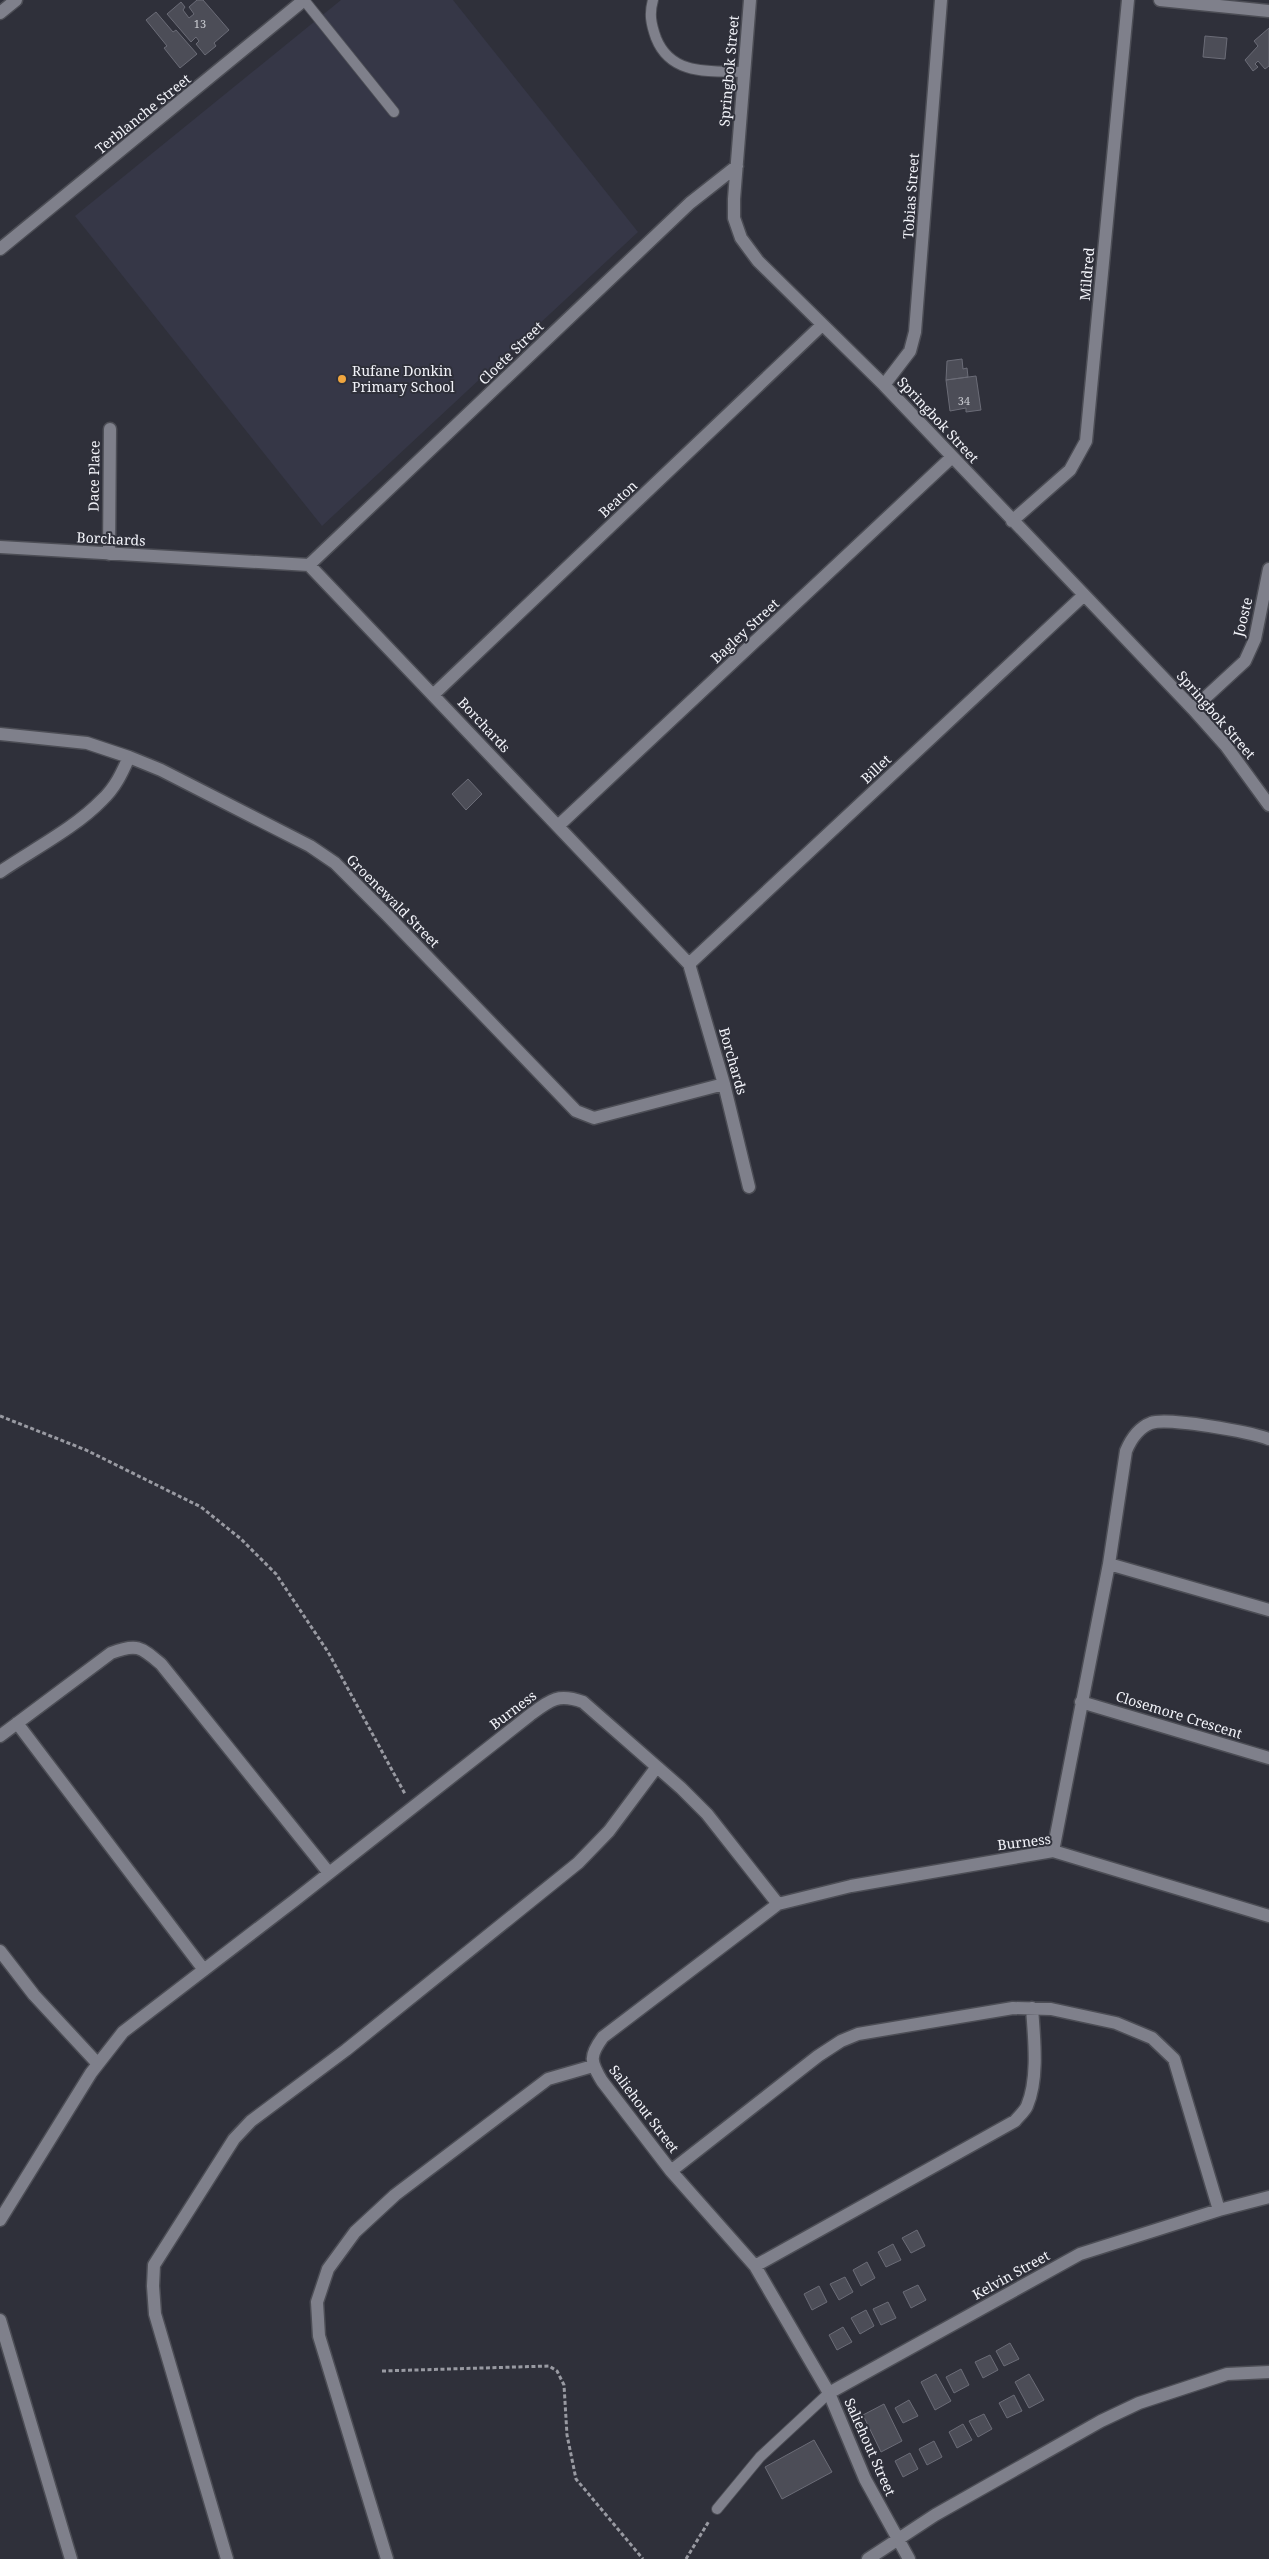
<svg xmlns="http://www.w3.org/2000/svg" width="1269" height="2559" viewBox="0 0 1269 2559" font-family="'Noto Serif',serif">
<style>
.built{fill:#363747}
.building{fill:#4c4d57;stroke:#6b6c77}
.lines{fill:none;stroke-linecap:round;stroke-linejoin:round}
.service-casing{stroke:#4c4d55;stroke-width:12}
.minor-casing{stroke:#4c4d55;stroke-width:15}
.path{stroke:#999aa2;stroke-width:3;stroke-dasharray:4 2.5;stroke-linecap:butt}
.service{stroke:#7f808b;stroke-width:10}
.minor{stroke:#7f808b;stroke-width:12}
.poi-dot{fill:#f1a63f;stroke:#2f303a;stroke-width:2}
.labels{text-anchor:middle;stroke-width:4;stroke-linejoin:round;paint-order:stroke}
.number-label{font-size:11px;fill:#c8cad0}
.street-label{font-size:14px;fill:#f2f3f9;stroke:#2f303a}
.poi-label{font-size:14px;fill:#f2f3f9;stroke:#2f303a;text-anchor:start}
</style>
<rect width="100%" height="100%" fill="#2f303a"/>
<path class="built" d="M341,0H453L638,232L322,526L75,216Z"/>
<path class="building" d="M197,0H203L229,30L214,43L216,46L205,55L196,44L199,41L196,37L191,42L167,14L181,2L185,7L183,10L189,18L194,14L189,7Z
M156,12L173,32L176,30L197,54L180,68L164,48L167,46L146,20Z
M1269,28V66L1265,69L1258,61L1255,64L1258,67L1253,71L1245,60L1258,46L1254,41Z
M1205,36L1227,38L1225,59L1203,57Z
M962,359L963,369L967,368L968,377L946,380L947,361Z
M976,376L981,410L966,412V408L950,411L946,380Z
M468,779L482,794L466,810L452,794Z
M917,2230L925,2246L911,2253L902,2238Z
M893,2244L901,2260L886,2267L878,2252Z
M867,2262L875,2278L861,2286L853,2270Z
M845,2277L853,2292L839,2300L830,2284Z
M918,2285L926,2300L911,2308L903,2292Z
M819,2286L827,2302L812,2310L804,2294Z
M888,2302L896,2318L881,2325L873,2309Z
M866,2310L874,2326L860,2334L851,2318Z
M843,2327L852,2342L837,2350L829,2335Z
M1010,2343L1019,2359L1004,2366L996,2351Z
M990,2355L998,2370L983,2378L975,2362Z
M961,2369L969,2385L954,2393L946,2377Z
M936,2374L951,2401L935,2410L921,2382Z
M1029,2374L1044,2400L1029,2408L1015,2382Z
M1014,2395L1022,2411L1007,2418L999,2403Z
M909,2400L918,2416L903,2423L895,2408Z
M884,2404L902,2441L881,2452L863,2415Z
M984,2414L992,2429L978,2437L969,2421Z
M963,2424L972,2440L957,2448L949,2432Z
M814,2440L832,2472L782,2499L765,2467Z
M934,2441L942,2457L927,2465L919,2449Z
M910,2453L918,2469L903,2477L895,2461Z"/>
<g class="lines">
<defs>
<path id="service" d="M304,0L394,112
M653,0C649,14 651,24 656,38C671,76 710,71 744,72
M717,2509L760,2457L829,2393"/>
<path id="minor" d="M750,0L734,199V218L741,238L758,261L884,385L1193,709L1226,746L1269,805
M1160,0L1269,11
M0,13L16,0
M0,249L304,0
M884,385L910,351L915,332L941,0
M1012,521L1070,470L1086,441L1128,0
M0,547L309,565L689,964L724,1084L749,1187
M109,554L110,429
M309,565L690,203L737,166
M434,694L822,325
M1193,709L1245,661L1255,639L1269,569
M0,734L87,743L129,757L161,770L310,846L335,863L388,916L576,1111L594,1118L724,1084
M558,826L952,457
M0,872C32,850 75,828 102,800C115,788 122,773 129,757
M689,964L1084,595
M1109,1564L1269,1610
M1081,1702L1269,1758
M17,1723L204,1970
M0,1736L111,1653C137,1643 141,1647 161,1664L329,1873
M1053,1851L1109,1564L1126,1451C1131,1439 1138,1428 1151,1423C1168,1417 1250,1432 1269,1439
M0,1951L34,1995L98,2064
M671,2171L818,2056L841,2041L858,2034L1013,2008L1051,2009L1116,2023L1152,2038L1174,2059L1219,2210
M0,2220L91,2073L123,2032L295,1900L530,1715C550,1700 558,1693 583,1702L681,1788L707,1814L778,1904
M755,2266L1015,2121C1019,2116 1025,2111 1027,2106C1039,2078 1034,2037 1032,2008
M0,2320L71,2559
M829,2393L1080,2254L1219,2210L1269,2197
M227,2559L155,2314L153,2286L154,2265L234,2139L251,2121L346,2050L578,1863L609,1831L656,1768
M387,2559L319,2336L317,2302L328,2269L355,2232L395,2195L548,2079L593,2066
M868,2559L935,2515L1101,2421L1139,2403L1227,2374L1269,2372
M909,2559L865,2479L829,2393L755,2266L671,2171L602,2081C590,2061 589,2056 603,2037L778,1904L851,1886L1053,1851L1269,1916"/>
</defs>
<use href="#service" class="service-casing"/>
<use href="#minor" class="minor-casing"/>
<path class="path" d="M0,1416L86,1450L201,1507L241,1539L276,1574L328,1652L405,1794
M382,2371L549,2366L557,2371L564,2385L567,2435L576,2479L643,2559
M686,2559L709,2521"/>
<use href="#service" class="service"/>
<use href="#minor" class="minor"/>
</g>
<circle class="poi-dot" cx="342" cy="379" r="5"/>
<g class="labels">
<g class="number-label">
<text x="200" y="28">13</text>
<text x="964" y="405">34</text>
</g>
<g class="street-label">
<text transform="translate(729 71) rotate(-85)" y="5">Springbok Street</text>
<text transform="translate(143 114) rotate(-39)" y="5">Terblanche Street</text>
<text transform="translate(911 196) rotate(-86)" y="5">Tobias Street</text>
<text transform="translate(1087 274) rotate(-85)" y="5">Mildred</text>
<text transform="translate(511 353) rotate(-44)" y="5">Cloete Street</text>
<text transform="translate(938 420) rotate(47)" y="5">Springbok Street</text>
<text transform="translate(94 476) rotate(-89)" y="5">Dace Place</text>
<text transform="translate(618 499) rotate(-43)" y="5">Beaton</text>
<text transform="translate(111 539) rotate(3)" y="5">Borchards</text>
<text transform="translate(1243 617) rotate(-76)" y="5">Jooste</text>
<text transform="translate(745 631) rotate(-43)" y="5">Bagley Street</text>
<text transform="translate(1216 715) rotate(49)" y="5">Springbok Street</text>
<text transform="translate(484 725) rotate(47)" y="5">Borchards</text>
<text transform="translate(876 769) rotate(-43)" y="5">Billet</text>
<text transform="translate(393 901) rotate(45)" y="5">Groenewald Street</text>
<text transform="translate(733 1061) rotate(74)" y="5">Borchards</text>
<text transform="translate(513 1710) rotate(-37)" y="5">Burness</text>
<text transform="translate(1179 1715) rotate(17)" y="5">Closemore Crescent</text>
<text transform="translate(1024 1842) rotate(-7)" y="5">Burness</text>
<text transform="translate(644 2109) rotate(53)" y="5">Saliehout Street</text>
<text transform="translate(1011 2275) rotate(-29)" y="5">Kelvin Street</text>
<text transform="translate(870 2447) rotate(66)" y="5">Saliehout Street</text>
</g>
<g class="poi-label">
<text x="352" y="376">Rufane Donkin<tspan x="352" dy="16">Primary School</tspan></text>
</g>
</g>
</svg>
